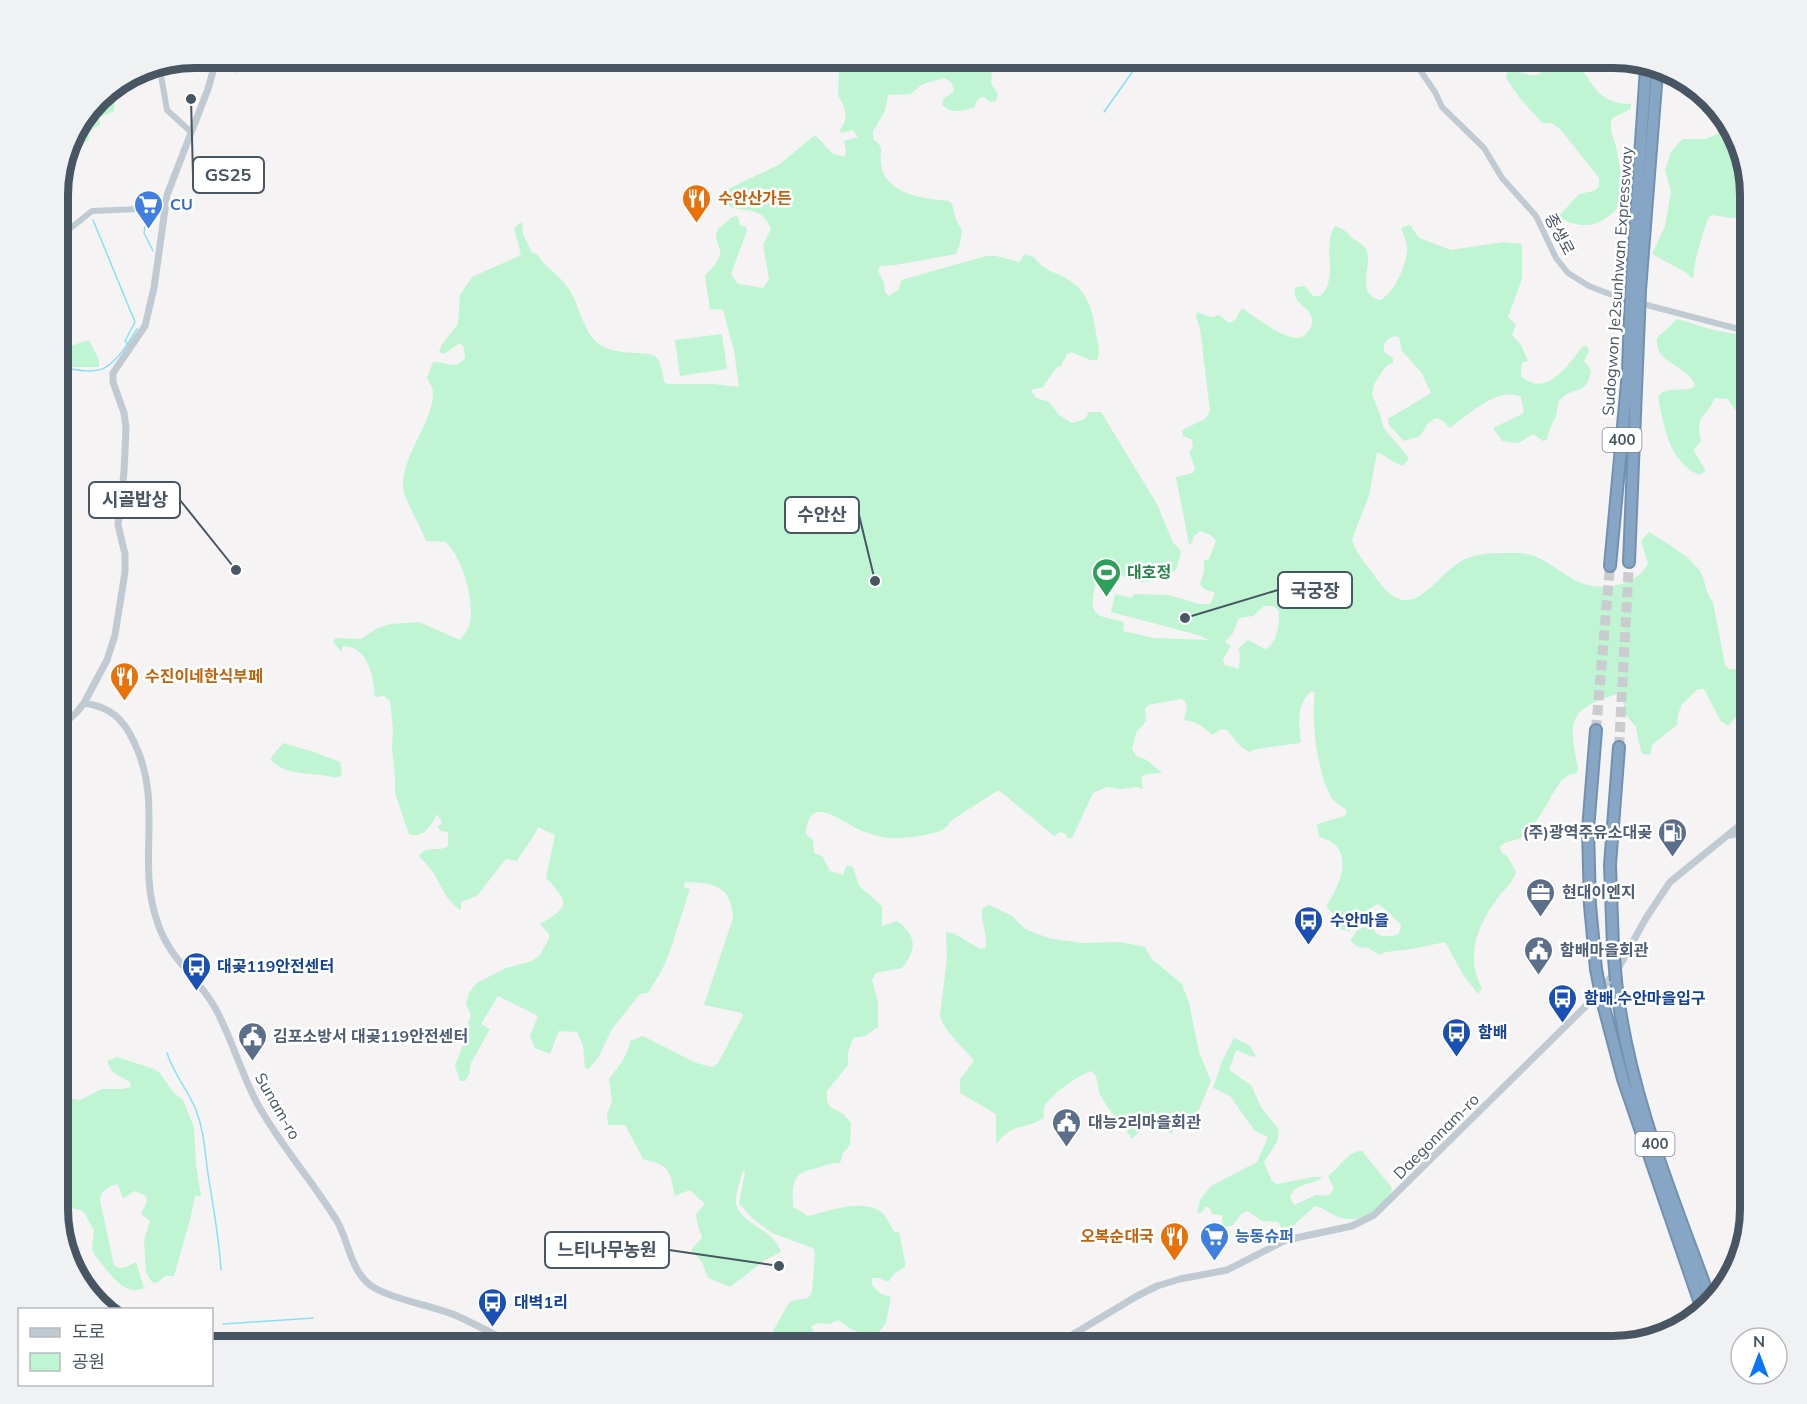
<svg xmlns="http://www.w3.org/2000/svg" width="1807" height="1404" viewBox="0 0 1807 1404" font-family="Mulish,'Noto Sans KR',sans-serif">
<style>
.green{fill:#bff5d3;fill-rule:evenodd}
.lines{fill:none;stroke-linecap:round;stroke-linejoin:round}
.stream{stroke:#88e0f5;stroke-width:1.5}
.motorway-tunnel{stroke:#cacccf;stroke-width:10;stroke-dasharray:10 5;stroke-linecap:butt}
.motorway-casing{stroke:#7291b1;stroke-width:14}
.minor{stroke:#c0cad3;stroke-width:6}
.tertiary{stroke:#c0cad3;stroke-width:7}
.motorway{stroke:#87a6c5;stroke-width:10}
.motorway-bridge-casing{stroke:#7291b1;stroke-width:14;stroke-linecap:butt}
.motorway-bridge{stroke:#87a6c5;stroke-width:10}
.labels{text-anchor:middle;stroke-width:5;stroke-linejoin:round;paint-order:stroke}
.shield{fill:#fff;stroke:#7f8992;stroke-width:1.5}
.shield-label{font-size:15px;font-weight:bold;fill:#485663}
.food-label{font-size:16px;font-weight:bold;fill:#c56008;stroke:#fff;text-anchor:start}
.shop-label{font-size:16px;font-weight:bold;fill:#366cbe;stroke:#fff;text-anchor:start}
.street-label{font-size:16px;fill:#485663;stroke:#fff}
.leisure-label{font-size:16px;font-weight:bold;fill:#27864d;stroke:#fff;text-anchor:start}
.service-label{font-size:16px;font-weight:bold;fill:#4e5e75;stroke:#fff;text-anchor:start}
.transit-label{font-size:16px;font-weight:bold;fill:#164399;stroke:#fff;text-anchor:start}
.rim{fill:none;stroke:#485663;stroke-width:8}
.leader{fill:none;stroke:#485663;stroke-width:2}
.callout-dot{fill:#485663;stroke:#fff;stroke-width:2}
.callout{fill:#fff;stroke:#485663;stroke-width:2}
.callout-label{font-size:18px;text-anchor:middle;font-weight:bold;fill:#485663}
</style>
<rect width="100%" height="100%" fill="#f5f3f3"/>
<path class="green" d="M836,57H1009L1006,66H998L992,71L991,83L998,94L996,101L990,102L984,97C975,97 978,104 973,108C962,111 952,114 942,105L943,99L953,92L954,89L951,82L944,78L923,84L910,94L888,95L885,111L873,131V139C886,149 879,151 881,165C886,195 925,199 949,201L952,204L956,220L962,230L960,244L956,254L895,265L880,266L878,271L884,283L885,292L889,296L898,290L902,280L908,278L986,256H996L1020,262L1024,254L1034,257C1042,268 1048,270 1060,275C1087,289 1091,304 1096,332C1097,341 1101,352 1097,360H1090L1071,352L1067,354L1061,366L1056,368L1043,387L1031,390L1036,398L1049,402L1059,415L1072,423L1085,419L1089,412H1101L1157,504L1173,543L1179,548L1181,553L1176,570C1165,576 1153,583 1141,582C1116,580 1101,546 1093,598C1090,620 1109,617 1124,622L1123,631L1154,638L1209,640L1198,635L1111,612L1115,594L1132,598L1134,594L1169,595L1199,604H1210L1215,593L1204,589L1200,584L1204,572V561L1209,559L1216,541L1211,535L1200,531L1194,536L1191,544H1189L1176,477L1193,473L1195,469L1189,451L1193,449L1192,440L1183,436L1182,430L1205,419L1210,411L1200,328L1196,317L1197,312L1211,317L1219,315L1229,323L1235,320L1242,308C1255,317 1279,336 1296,338C1305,339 1314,326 1312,318C1308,305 1290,303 1296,287L1305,286L1313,296H1320C1340,279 1321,246 1335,226C1342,228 1346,231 1351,237C1356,241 1362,243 1366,249C1374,265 1354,294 1380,300C1395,293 1408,262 1407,246C1406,239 1403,234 1401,228L1410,225L1419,238L1451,250L1503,242L1522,244V279L1508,317L1516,325L1512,335L1521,345L1528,361L1522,363L1521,376C1546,399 1568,365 1582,347L1587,346L1589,351L1584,361L1591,370C1587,397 1575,385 1562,398C1556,402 1558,410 1556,416C1552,424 1549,430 1547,439L1543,441L1533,434L1519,443L1502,441L1493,428L1524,413L1521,397C1499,385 1467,416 1450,428L1442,420L1436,418L1429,422L1420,436L1404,441L1389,425L1388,419L1431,393L1421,372L1402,351L1399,337C1392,335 1388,338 1384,344V352L1393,358V363L1389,364L1384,369L1374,384L1372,395L1380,414L1383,427L1409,458L1403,466C1393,463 1387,456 1377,452L1369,496L1352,539C1355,553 1368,566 1376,578C1415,633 1434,570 1468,558C1483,552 1502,553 1518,553C1545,554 1561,576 1584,584C1606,591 1638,585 1648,563L1641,541L1649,532C1666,543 1689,555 1700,571C1706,581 1705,593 1713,602L1725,665L1729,669L1745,670L1749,673C1753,694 1742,711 1728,726L1720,720L1704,689H1698L1682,704L1678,714L1677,725L1652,745L1650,755L1643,754L1641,752L1636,727L1625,714L1622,692C1572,709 1566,715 1578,767L1577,773L1569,775L1562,780C1549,797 1541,819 1525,835C1517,842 1506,839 1500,847L1501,852L1508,857L1516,872C1513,883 1503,890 1497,899C1477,926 1465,957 1482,988L1478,994L1464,976L1445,942L1412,949L1386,952L1380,955L1368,948L1358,947L1350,941C1357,930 1359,925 1373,928L1377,934C1385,937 1391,937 1399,934L1401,925C1399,922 1381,905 1378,904C1366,910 1357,919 1350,931L1336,929L1329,921L1334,915L1326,906C1341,885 1357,846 1319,837L1317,824L1345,816L1347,811C1341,804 1334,803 1330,795C1317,771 1311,719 1315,693L1312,691C1297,701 1298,724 1301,740L1300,743L1256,749L1249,752L1240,746L1227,730L1221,729L1212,735C1203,726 1197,722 1184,720L1187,707L1185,701L1181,699L1148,705L1145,709L1146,721L1136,733L1132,749L1136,756L1147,760L1162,773L1146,774L1141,777L1143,789L1138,787L1121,789L1107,787L1093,793L1072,838L1067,839L1066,834L1060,832L1054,836L999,790C983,800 967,810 952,820C949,823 946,828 942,830C932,835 903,839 892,838C882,838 865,833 856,828C838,819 808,794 806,834L813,840L814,853L822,856L830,871L843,875L847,865L853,867L859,886L882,906V926L897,921C917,935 917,950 902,968L876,973L872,980L878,1002V1027L865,1036L853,1038L848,1053V1065L827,1091V1101L830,1107L843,1114L851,1123L850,1145L843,1153L840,1163C830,1163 826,1165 817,1168C813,1170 808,1169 803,1172C790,1179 793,1195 793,1207L808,1216C827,1212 864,1197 882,1213C887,1218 891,1226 895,1233L899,1232L905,1262V1267L895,1273L888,1282L879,1278H872V1285L881,1294L891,1297L886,1323L879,1332V1340L851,1329L838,1320L830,1324L819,1323L811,1326L820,1347H764L790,1301L808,1298L812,1292L815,1253L813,1248L772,1233L752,1218L739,1203L745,1172L743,1171C741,1177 734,1199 736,1204C742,1225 775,1230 781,1252L765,1260L730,1287L708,1278L702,1262L691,1250L702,1238L697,1222L696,1214L705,1204L690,1190L675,1196C671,1182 673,1169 657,1163C652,1161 648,1161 643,1159L625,1125H608L607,1114L612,1102L609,1079C618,1067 628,1056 630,1041L643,1036L696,1063L713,1067L718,1063L743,1016L742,1013L704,1005L733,918C731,885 714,883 685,882L684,887L690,889L670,951L662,970L648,993L640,994L612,1029L598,1058L589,1069L585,1068L583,1046L577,1032L559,1031L550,1054L535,1048L530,1036L538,1016L498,996L481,1024L490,1029L471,1063L469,1074L465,1081H460L455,1066L470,1027L468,1023L471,1016L466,1003L470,991L477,983L506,968L532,961L539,956L549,939V934L540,924C570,906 570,904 546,878L555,835L538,827C533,840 523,849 517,861L508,859L505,860L477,896L461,902V910C444,901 441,881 429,867C426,863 422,860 419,856C426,844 438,853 448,846V832L441,831L438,827L442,822L437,814C432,825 423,839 409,834L395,793V778L392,747L393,729L390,701L384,696L375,697C374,677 368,646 343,646L341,652L333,641L336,638L361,639L378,628L391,624L419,622L460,640C464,635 468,629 470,623C475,602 462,555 445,542L426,541C421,527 402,496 403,485C403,453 434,421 433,391C432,386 429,382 427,378L433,362C446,361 455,371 465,358L464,348L460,343L444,354L439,352L442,344L458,324L460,295L472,277L521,255L514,228L522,222L523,234L532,253L537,254C545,268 559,274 568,288C580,305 582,331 599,344C617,357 649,350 656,357C662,363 662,375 665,383L669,384H713L739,387L734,351L723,310L710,309L705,276C710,270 717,263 720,256C722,247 713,239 717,231C720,225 727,224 730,218L735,216L738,217L740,225L746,227L747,231L731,274L738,284L763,288L769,279L763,245L771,229C758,196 730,222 721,195L722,192L780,164L815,135L832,153L844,157L846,152L844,141L858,137L853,130L841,133L840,130C850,117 845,107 838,96L839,77ZM1264,606H1273L1279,611C1279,625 1278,643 1265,649L1248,640L1238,649L1240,653L1239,669L1225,665L1223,659L1231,646L1225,642L1233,633L1239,618L1253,616Z
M1544,57H1571C1595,80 1592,103 1631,104V109L1614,117L1611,120V131L1616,146L1622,180L1617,208C1614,213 1611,214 1606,218C1590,229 1575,226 1558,217L1579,194C1589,191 1601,194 1599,178L1560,129L1551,123H1542L1519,97L1506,78L1507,73C1517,66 1527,79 1540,74Z
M110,87L115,102L114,111L99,118L100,125L88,132L89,140L67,151L71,134L104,91Z
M1719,133L1736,134L1750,194V216L1730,218L1712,215L1708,218L1696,257L1693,279L1685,272L1652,254L1665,226L1671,192L1665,170L1671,152L1680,141L1684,139H1706Z
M1677,319L1710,329L1750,337V414L1735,410L1728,399L1715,398C1705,420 1695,413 1701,441L1693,450L1705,469V471L1700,475C1669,463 1664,426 1658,397C1667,384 1685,394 1695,386C1689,364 1654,365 1657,338Z
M722,334L727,369L680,376L675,340Z
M89,340L99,360V367H72L67,347Z
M283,743L314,752L340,762L342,768L341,776L336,778C315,771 286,778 270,759Z
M989,905L1012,916L1025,929L1048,938L1081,943L1121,942L1145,947L1152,959L1182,984L1189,1003L1199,1052L1211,1081L1198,1112L1189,1125L1180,1122L1171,1134L1162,1127L1157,1133L1147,1125L1132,1139C1123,1124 1109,1112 1101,1096C1096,1088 1100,1077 1091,1071C1079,1075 1049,1095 1044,1108C1043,1111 1044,1114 1044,1118C1023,1131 1014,1121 996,1144V1114L960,1093V1079L974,1061C965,1049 941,1028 940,1015L947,959L946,932L953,933L980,949L986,947C987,933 981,921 982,909Z
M1234,1038L1249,1045L1256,1056L1253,1057L1236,1050L1229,1070L1251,1085L1261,1107L1279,1130L1277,1142L1264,1162L1272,1181L1277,1184L1313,1177H1323C1311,1186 1296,1182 1290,1197L1294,1205L1316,1195L1328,1196L1334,1189L1328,1176C1339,1168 1349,1150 1362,1151L1392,1188C1392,1196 1384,1200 1379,1206C1367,1218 1352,1223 1336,1216C1329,1213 1322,1207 1315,1206L1294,1225L1278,1234L1277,1233L1281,1226L1278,1222L1262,1221L1247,1211L1241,1214L1233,1225L1223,1228L1222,1215L1212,1214L1209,1207H1205L1201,1213H1197L1200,1200L1211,1186L1257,1162L1268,1137L1255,1131L1230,1096L1213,1088L1222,1061Z
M117,1057L154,1069L160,1073L173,1092L183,1100L194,1127L196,1164L201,1196H195L191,1216L174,1276H165L157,1283L152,1282L146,1272L144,1240L150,1221L141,1214L147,1202L146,1196L135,1191L124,1198L122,1197L120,1189L117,1184C108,1187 101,1190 100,1200L114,1265C122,1271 128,1266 136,1262L144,1288C121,1298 107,1268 94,1254L92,1249L94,1230L83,1211L62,1205L57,1202V1095L63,1098L80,1100L102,1089H123L131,1087L130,1082C119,1075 112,1075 107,1061Z"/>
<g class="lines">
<path class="stream" d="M235,72L257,57
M1104,112L1143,57
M147,215L144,233L153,251
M93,220L135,322L125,341L128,344
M57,332L61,329L57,318
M57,339L68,368C77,371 98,373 106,367C119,359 129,342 137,329
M167,1053C173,1073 188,1090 196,1110C204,1131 205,1152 208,1174C213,1206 219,1237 221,1270
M223,1324L313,1318"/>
<path class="motorway-tunnel" d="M1596,730L1610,566
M1619,747L1629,562"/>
<defs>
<path id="motorway" d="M1640,290L1657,72
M1631,291L1646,68
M1629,562L1639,316
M1610,566L1628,372L1630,314
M1613,946L1610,865L1619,747
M1596,969L1590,905L1588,830L1596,730
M1616,981C1628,1092 1673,1198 1711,1302
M1602,1000L1623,1079L1702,1309"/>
</defs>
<use href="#motorway" class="motorway-casing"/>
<path class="minor" d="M1411,57L1435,92L1442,107L1484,148L1502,178L1536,216L1556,258L1568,273L1589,286L1620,298L1750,332
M159,64L167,110L191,132
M57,239L92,211L164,208"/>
<path class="tertiary" d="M84,703C110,707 123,718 134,742C157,789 146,831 149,880C150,895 153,910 158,924C171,961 196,975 214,1006C231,1036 240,1070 256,1101C279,1144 312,1180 337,1221C349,1242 350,1269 370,1285C387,1298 433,1306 455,1315C477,1325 499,1337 520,1347
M57,730L77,712L84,703L107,660L115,635L125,572V554L118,525L124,472L126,428L124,413L113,382V373L145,326L154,288L167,195L208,89L217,57
M1730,835L1750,831
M1052,1347L1137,1296L1157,1286L1180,1279L1227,1270L1286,1240L1352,1226L1374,1215L1594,998L1619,967L1646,918L1670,882L1750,817"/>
<use href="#motorway" class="motorway"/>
<defs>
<path id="motorway-bridge" d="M1630,314L1631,291
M1639,316L1640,290
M1613,946L1616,981
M1596,969L1602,1000"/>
</defs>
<use href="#motorway-bridge" class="motorway-bridge-casing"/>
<use href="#motorway-bridge" class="motorway-bridge"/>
</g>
<defs>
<symbol id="restaurant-pin" viewBox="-11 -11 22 30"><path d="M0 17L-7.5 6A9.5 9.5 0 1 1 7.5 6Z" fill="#e8710a" stroke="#fff"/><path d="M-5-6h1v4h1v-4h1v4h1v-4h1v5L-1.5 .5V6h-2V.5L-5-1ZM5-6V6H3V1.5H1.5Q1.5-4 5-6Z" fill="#fff"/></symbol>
<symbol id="supermarket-pin" viewBox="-11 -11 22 30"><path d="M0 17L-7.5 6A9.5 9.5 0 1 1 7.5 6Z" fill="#3f7fe0" stroke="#fff"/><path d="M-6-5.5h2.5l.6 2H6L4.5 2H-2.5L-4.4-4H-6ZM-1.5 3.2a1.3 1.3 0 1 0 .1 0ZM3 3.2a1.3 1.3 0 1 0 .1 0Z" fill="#fff"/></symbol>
<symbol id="stadium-pin" viewBox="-11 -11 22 30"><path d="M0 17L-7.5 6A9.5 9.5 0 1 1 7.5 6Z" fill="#2e9e5b" stroke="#fff"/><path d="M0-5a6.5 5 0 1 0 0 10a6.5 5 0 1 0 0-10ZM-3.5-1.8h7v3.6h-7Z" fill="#fff"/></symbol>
<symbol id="fuel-pin" viewBox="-11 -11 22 30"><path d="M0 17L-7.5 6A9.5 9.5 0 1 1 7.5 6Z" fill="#5c6f8a" stroke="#fff"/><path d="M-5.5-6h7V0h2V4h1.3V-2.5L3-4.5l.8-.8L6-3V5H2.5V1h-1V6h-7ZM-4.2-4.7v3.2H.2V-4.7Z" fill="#fff"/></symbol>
<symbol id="office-pin" viewBox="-11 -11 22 30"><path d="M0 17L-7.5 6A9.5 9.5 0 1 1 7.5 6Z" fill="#5c6f8a" stroke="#fff"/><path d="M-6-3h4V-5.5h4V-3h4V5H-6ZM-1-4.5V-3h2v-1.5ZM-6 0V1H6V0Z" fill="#fff"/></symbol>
<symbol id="bus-pin" viewBox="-11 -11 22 30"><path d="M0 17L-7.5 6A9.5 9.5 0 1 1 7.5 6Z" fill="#1a4fb4" stroke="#fff"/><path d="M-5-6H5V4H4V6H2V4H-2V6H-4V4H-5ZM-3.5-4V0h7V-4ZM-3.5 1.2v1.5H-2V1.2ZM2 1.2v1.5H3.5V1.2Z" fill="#fff"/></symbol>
<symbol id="civic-pin" viewBox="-11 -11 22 30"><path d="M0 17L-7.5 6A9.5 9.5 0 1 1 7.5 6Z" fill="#5c6f8a" stroke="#fff"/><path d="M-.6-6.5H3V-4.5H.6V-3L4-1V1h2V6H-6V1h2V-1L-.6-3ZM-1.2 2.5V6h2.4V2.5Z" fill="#fff"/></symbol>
</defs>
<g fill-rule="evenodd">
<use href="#restaurant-pin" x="680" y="182" width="33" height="45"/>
<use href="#supermarket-pin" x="132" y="188" width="33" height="45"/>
<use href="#stadium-pin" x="1090" y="556" width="33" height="45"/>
<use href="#restaurant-pin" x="108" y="660" width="33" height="45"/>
<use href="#fuel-pin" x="1656" y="816" width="33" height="45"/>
<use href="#office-pin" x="1524" y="876" width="33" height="45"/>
<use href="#bus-pin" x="1292" y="904" width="33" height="45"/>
<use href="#civic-pin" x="1522" y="934" width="33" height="45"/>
<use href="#bus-pin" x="180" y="950" width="33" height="45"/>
<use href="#bus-pin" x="1546" y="982" width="33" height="45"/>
<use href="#bus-pin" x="1440" y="1016" width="33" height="45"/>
<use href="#civic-pin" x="236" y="1020" width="33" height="45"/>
<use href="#civic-pin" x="1050" y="1106" width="33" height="45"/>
<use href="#restaurant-pin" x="1158" y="1220" width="33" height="45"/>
<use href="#supermarket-pin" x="1198" y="1220" width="33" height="45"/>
<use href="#bus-pin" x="476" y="1286" width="33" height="45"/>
</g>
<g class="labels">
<g class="shield">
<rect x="1602.5" y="428" width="39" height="24" rx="4.5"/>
<rect x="1635.5" y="1132" width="39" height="24" rx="4.5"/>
</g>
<g class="shield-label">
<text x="1622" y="445">400</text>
<text x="1655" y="1149">400</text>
</g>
<g class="food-label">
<text x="718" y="204">수안산가든</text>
<text x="145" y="682">수진이네한식부페</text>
<text x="1154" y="1242" text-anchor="end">오복순대국</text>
</g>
<g class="shop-label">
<text x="170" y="210">CU</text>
<text x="1235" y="1242">능동슈퍼</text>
</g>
<g class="street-label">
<text transform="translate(1560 234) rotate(62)" y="6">종생로</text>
<text transform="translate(1617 281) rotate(-86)" y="6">Sudogwon Je2sunhwan Expressway</text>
<text transform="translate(278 1106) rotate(60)" y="6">Sunam-ro</text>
<text transform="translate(1436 1136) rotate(-45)" y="6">Daegonnam-ro</text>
</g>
<g class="leisure-label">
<text x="1127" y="578">대호정</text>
</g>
<g class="service-label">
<text x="1652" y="838" text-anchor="end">(주)광역주유소대곶</text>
<text x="1562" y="898">현대이엔지</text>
<text x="1560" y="956">함배마을회관</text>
<text x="273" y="1042">김포소방서 대곶119안전센터</text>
<text x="1088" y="1128">대능2리마을회관</text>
</g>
<g class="transit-label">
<text x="1330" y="926">수안마을</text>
<text x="217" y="972">대곶119안전센터</text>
<text x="1584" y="1004">함배.수안마을입구</text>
<text x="1478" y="1038">함배</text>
<text x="514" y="1308">대벽1리</text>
</g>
</g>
<path d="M0 0H1807V1404H0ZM195 68H1613A127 127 0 0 1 1740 195V1209A127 127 0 0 1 1613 1336H195A127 127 0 0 1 68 1209V195A127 127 0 0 1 195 68Z" fill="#f0f1f3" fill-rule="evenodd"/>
<path class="rim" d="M195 68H1613A127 127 0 0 1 1740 195V1209A127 127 0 0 1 1613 1336H195A127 127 0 0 1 68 1209V195A127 127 0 0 1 195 68Z"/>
<path class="leader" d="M191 99L193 175M236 570L180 500M875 581L859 515M1185 618L1278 590M779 1266L669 1250"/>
<g class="callout-dot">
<circle cx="191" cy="99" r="6"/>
<circle cx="236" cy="570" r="6"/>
<circle cx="875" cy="581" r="6"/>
<circle cx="1185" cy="618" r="6"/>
<circle cx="779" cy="1266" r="6"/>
</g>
<g class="callout">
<rect x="193" y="157" width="71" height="36" rx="6"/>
<rect x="89" y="482" width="91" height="36" rx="6"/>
<rect x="785" y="497" width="74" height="36" rx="6"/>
<rect x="1278" y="572" width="74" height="36" rx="6"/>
<rect x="545" y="1232" width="124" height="36" rx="6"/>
</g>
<g class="callout-label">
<text x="228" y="181">GS25</text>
<text x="135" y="506">시골밥상</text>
<text x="822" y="521">수안산</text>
<text x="1315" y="597">국궁장</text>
<text x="607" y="1256">느티나무농원</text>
</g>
<rect x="18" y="1308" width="195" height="78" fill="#ffffff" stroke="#b6bbc1" stroke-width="1.5"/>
<rect x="30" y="1328" width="30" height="9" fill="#c0cad3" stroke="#b6bbc1" stroke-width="1.5"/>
<text x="72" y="1338" font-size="18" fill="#485663">도로</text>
<rect x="30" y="1353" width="30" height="18" fill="#bff5d3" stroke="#b6bbc1" stroke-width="1.5"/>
<text x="72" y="1368" font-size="18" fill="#485663">공원</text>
<g transform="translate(1759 1356)"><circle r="28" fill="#ffffff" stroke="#b6bbc1" stroke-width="1.5"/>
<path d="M0-4.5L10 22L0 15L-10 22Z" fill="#0a75f8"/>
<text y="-9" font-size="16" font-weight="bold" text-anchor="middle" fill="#485663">N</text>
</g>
</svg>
